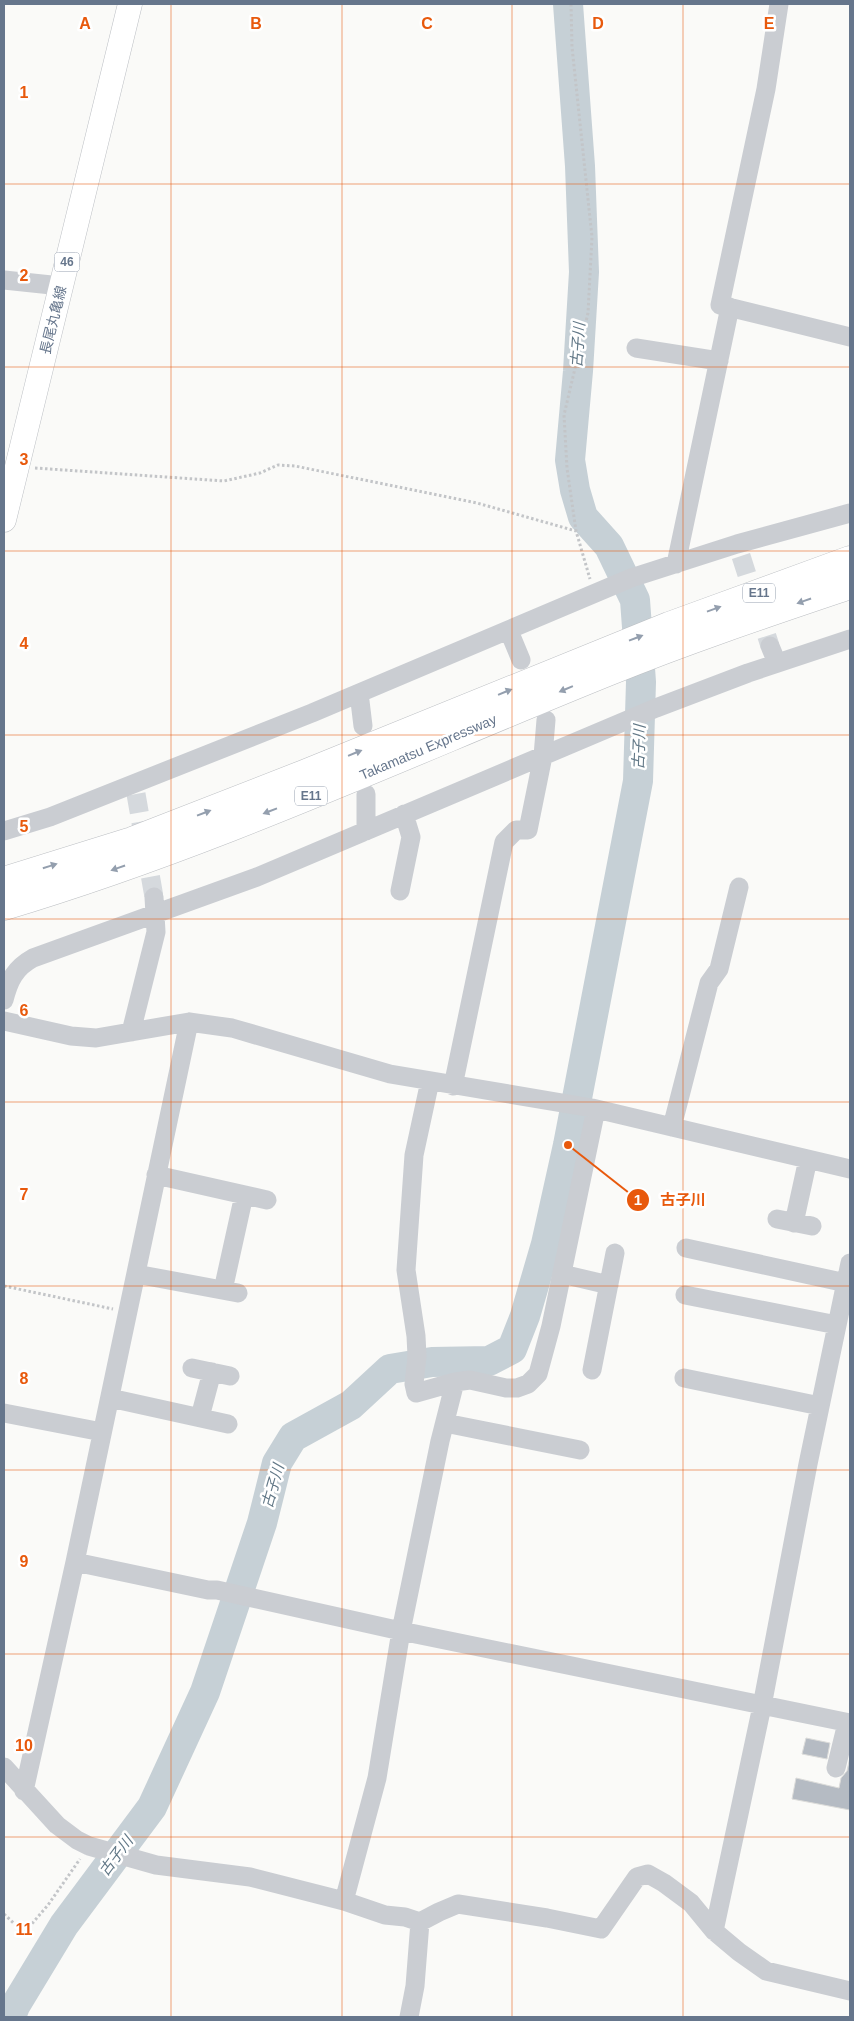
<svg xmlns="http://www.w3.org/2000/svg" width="854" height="2021" viewBox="0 0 854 2021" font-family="Helvetica,'Noto Sans JP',sans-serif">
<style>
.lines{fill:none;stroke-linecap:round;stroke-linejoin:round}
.river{stroke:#c6d0d6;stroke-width:30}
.building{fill:#b5bbc3;stroke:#dcdcda}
.minor-tunnel{stroke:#d5d9dd;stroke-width:19;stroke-dasharray:19 9;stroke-linecap:butt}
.major-casing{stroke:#bdc0c5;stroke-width:25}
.highway-casing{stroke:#bcbfc3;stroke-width:29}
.path{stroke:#c3c5c8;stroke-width:3;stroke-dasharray:2.5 2.5;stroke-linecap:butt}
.minor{stroke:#cacdd2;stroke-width:19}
.major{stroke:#fff;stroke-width:24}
.highway{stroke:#fff;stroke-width:28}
.oneway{fill:#949fae}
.grid{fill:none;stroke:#e8590c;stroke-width:1;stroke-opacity:0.55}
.labels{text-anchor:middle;stroke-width:5;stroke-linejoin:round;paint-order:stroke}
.shield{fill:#fff;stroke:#949fae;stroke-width:1}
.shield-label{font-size:12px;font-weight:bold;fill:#66768c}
.street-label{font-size:14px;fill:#66768c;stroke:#fff}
.water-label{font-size:15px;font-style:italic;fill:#627887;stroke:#fff}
.grid-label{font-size:16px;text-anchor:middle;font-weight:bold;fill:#e8590c;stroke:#fff;stroke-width:5;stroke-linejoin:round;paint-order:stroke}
.leader{fill:none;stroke:#e8590c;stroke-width:2}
.callout-dot{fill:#e8590c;stroke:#fff;stroke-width:2}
.mark-label{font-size:15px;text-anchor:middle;font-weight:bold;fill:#fff}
.callout-label{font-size:15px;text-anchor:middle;font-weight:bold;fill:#e8590c;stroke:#fff;stroke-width:5;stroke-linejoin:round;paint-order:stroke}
</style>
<rect width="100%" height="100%" fill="#fafaf8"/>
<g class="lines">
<path class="river" d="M11,2017L15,2006L64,1925L152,1807L205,1692L262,1523L277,1463L293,1437L351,1405L390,1369L432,1362L489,1361L512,1349L525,1316L546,1244L568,1145L638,781L641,682L635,600L609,546L583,517L575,490L570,460L578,371L584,272L580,166L568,4"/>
</g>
<path class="building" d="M806,1738L830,1743L827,1759L802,1754Z
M850,1757V1810L792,1799L796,1778L839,1788L841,1778L847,1771Z"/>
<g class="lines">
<path class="minor-tunnel" d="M741,556L770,646
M136,794L154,897"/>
<defs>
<path id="major" d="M4,520L130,4"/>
<path id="highway" d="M4,881L132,841L304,774L669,626L850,560
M4,906C212,844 409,752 610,671C689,639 770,612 850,585"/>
</defs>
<use href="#major" class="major-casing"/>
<use href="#highway" class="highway-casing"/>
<path class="path" d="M571,4L572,47L592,237L588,313L564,415L567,468L576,531L590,579
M35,468L224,481L260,473L278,465L295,466L477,503L576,531
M4,1286L113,1309
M4,1914L24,1933L48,1905L80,1859"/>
<path class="minor" d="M779,4L766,89L720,305L850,337
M4,280L61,286
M636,348L719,361
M676,564L730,307
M509,631L521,660
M770,646L777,663
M359,693L363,726
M366,794V831
M4,831L50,817L312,713L631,578L737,544L850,513
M400,891L411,837L404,814
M4,1000C9,980 15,968 33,958L257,877L656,708L748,673L850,639
M4,1021L71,1036L96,1038L189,1022L232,1028L390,1074L592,1108L850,1169
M131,1032L156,932L154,897
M453,1086L504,842L516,830H528L543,756L546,720
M672,1127L709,983L719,969L739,887
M156,1175L267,1200
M777,1219L812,1226
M794,1223L808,1159
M686,1248L846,1283
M136,1274L238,1293
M562,1274L609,1285
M223,1290L244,1195
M685,1295L837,1325
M192,1368L230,1376
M592,1370L615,1253
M684,1378L820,1406
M455,1382L470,1380L506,1388H517L528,1384L538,1374L551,1326L596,1109
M110,1398L228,1424
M4,1413L102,1432
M200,1417L212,1372
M445,1423L580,1450
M75,1562L208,1590H217L401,1631L850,1723
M4,1767L57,1825L77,1840L89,1846L156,1865L250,1877L344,1901L385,1915L405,1917L420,1922L439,1912L458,1904L547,1918L601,1929L637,1877L648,1874L664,1883L691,1903L714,1931L739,1952L766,1971L850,1991
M836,1768L847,1723
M24,1791L75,1562L189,1022
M344,1901L377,1778L401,1631L440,1441L455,1382L416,1393L414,1384L417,1356L416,1336L406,1270L414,1155L430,1081
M714,1931L762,1706L808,1464L850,1263
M409,2017L415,1986L420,1922"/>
<use href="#major" class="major"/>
<use href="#highway" class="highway"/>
</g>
<defs><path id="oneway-solid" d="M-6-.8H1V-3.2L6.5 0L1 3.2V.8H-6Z" transform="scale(1.25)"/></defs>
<g class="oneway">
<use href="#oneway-solid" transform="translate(804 601) rotate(161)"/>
<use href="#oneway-solid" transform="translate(714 609) rotate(-20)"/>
<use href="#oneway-solid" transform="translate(636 638) rotate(-21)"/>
<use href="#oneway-solid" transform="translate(566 689) rotate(157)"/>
<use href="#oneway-solid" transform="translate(505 692) rotate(-22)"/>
<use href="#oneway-solid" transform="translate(355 753) rotate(-22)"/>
<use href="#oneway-solid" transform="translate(270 811) rotate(159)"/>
<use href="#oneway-solid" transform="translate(204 813) rotate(-21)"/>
<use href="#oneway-solid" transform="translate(50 866) rotate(-17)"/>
<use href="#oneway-solid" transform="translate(118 868) rotate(161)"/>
</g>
<path class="grid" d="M171,4V2017M342,4V2017M512,4V2017M683,4V2017M4,184H850M4,367H850M4,551H850M4,735H850M4,919H850M4,1102H850M4,1286H850M4,1470H850M4,1654H850M4,1837H850"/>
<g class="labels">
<g class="shield">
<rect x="54.5" y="252.5" width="25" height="19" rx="4"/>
<rect x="743" y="583.5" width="32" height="19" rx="4"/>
<rect x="295" y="786.5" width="32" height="19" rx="4"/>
</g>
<g class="shield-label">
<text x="67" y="266">46</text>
<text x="759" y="597">E11</text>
<text x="311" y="800">E11</text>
</g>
<g class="street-label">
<text transform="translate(53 320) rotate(-76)" y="5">長尾丸亀線</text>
<text transform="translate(428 747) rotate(-23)" y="5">Takamatsu Expressway</text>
</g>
<g class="water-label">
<text transform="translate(578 345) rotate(-86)" y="5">古子川</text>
<text transform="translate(639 747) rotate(-88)" y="5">古子川</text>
<text transform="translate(273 1486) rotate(-74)" y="5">古子川</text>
<text transform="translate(116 1856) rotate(-53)" y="5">古子川</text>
</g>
</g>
<g class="grid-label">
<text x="85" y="29">A</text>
<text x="256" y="29">B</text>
<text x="427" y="29">C</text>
<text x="598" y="29">D</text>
<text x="769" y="29">E</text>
<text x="24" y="98">1</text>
<text x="24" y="281">2</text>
<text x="24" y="465">3</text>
<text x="24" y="649">4</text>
<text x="24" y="832">5</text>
<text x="24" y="1016">6</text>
<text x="24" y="1200">7</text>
<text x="24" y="1384">8</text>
<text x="24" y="1567">9</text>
<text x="24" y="1751">10</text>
<text x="24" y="1935">11</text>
</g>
<path class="leader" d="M568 1145L638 1200"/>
<g class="callout-dot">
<circle cx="568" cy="1145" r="5"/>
<circle cx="638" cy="1200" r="12"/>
</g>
<g class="mark-label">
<text x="638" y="1205">1</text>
</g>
<g class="callout-label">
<text x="683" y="1205">古子川</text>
</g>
<rect width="854" height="2021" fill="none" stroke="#66768c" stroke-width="10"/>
</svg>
